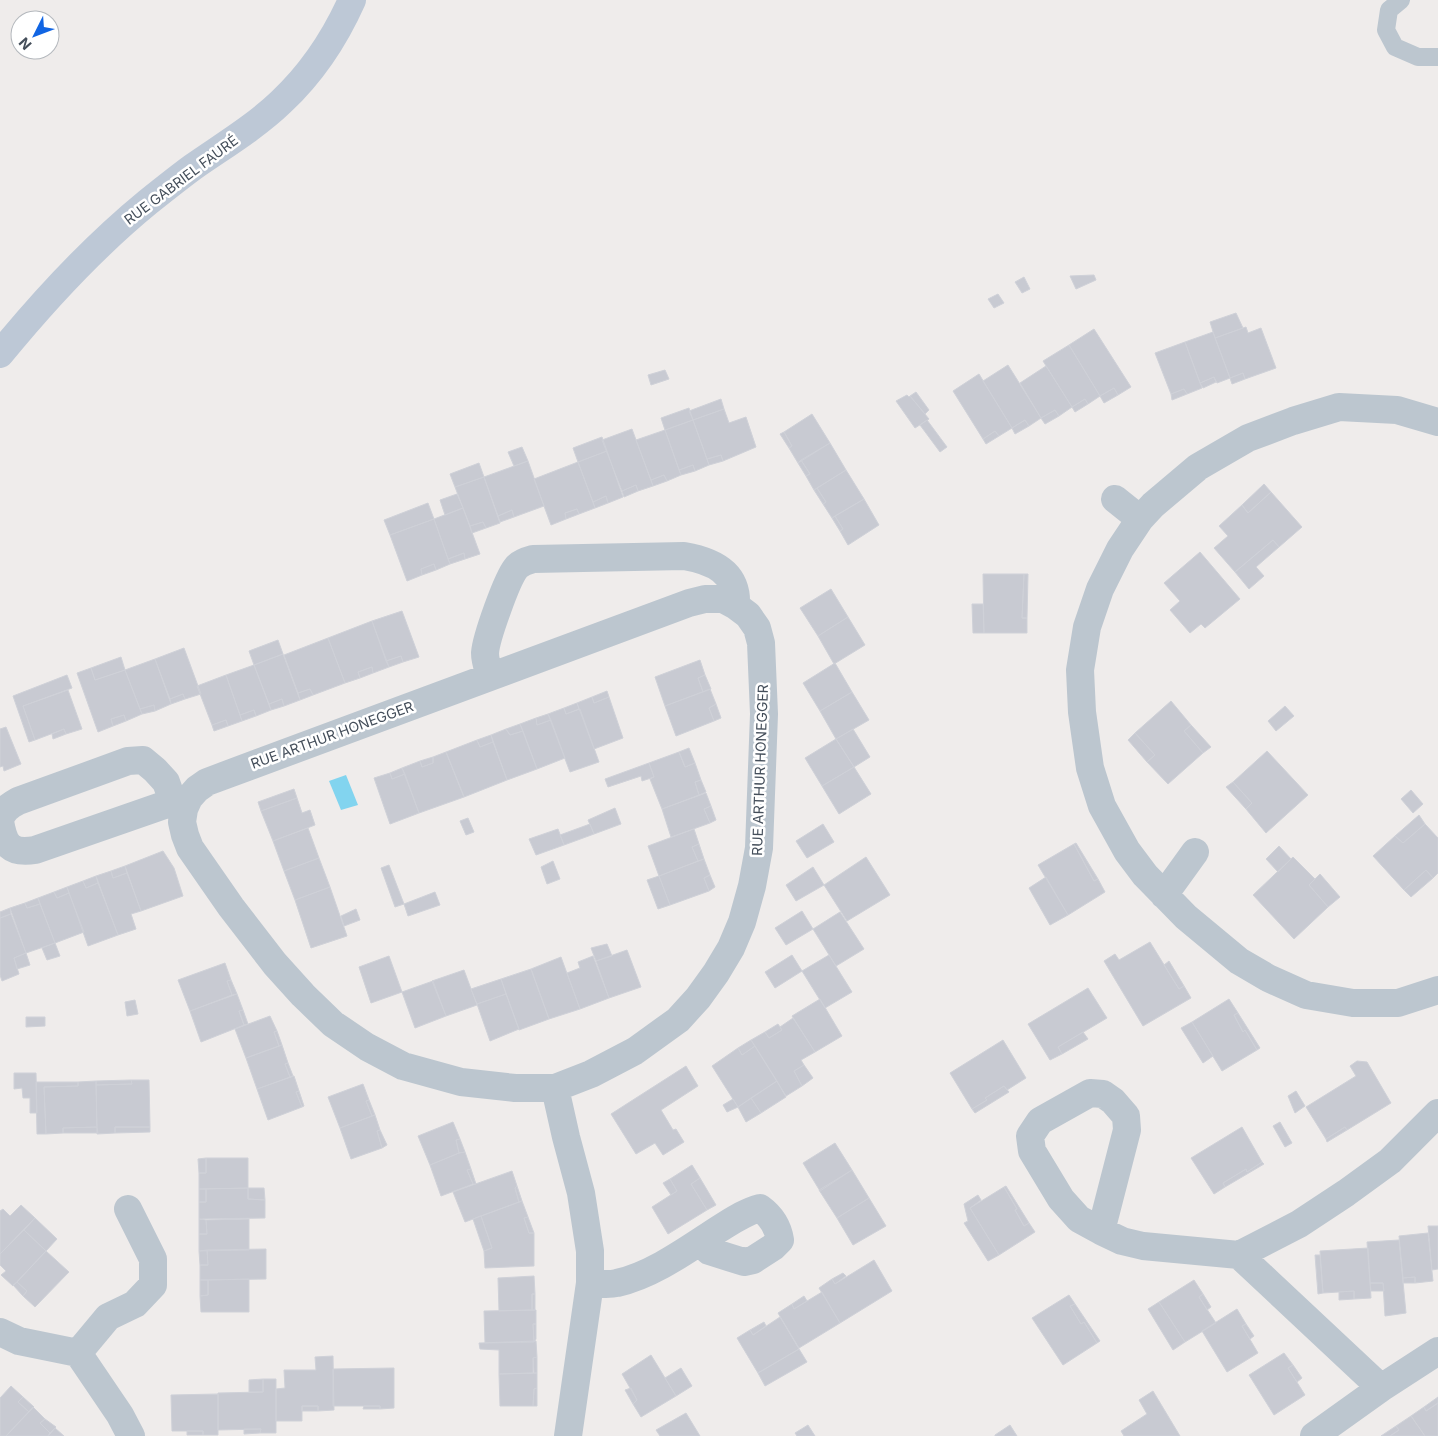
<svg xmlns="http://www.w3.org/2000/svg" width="1438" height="1436" viewBox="0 0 1438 1436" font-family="Inter,sans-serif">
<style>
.water{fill:#82d4ef}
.building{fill:#c8cad2;stroke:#cfd1d8}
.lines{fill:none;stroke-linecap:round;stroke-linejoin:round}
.lane{stroke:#bcc6cf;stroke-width:18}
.street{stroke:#bcc6cf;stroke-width:28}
.secondary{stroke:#bdc8d6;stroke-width:28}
.labels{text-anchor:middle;stroke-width:5;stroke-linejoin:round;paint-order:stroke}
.street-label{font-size:14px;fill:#444e5a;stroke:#fff}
</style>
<rect width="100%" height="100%" fill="#efeceb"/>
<path class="water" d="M346,775L358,805L341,810L329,781Z"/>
<path class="building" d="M1094,275L1096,280L1076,289L1070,276Z
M1024,277L1030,289L1022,293L1015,282Z
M998,294L1004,303L994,308L988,299Z
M1236,313L1243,328L1215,338L1210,322Z
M1246,327L1248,333L1261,328L1276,368L1245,379L1243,373L1230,378L1215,338Z
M1094,329L1131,387L1118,395L1114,388L1100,396L1069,345Z
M1213,332L1230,378L1217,383L1214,377L1200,383L1185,342Z
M1185,342L1202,388L1187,394L1184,389L1171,394L1155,353Z
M1069,345L1100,396L1088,404L1085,399L1072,407L1043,361Z
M1008,365L1041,418L1029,426L1025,420L1012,428L983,381Z
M1046,366L1072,407L1059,416L1055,410L1041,418L1020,383Z
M665,370L669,379L651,385L648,375Z
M1243,373L1245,379L1232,384L1230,378Z
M979,374L1012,428L999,436L995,431L983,439L953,391Z
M1214,377L1216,382L1203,388L1200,383Z
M1114,388L1118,395L1104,403L1100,396Z
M1184,389L1187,394L1172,400L1171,394Z
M916,392L929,410L925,414L910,396Z
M907,395L909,397L910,396L929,419L915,428L896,401Z
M721,399L724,409L693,420L689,411Z
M1085,399L1088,404L1075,412L1072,407Z
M689,408L693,420L665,430L661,418Z
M724,409L729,423L746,417L756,447L723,461L721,455L707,459L693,420Z
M1055,410L1059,416L1045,424L1041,418Z
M812,414L830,443L798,463L789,448L792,446L784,432Z
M693,420L709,465L695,471L693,465L679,470L665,430Z
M927,420L947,447L940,452L920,425Z
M1025,420L1029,426L1015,434L1012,428Z
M632,429L653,486L638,491L636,485L622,491L602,440Z
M665,430L681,475L667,481L664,475L651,480L636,440Z
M995,431L999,436L986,444L983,439Z
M784,432L792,446L789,448L780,434Z
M602,437L607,451L578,462L573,448Z
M830,443L846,470L814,490L806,476L810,474L801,460Z
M522,447L528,461L514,466L508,452Z
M607,451L623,497L608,503L606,496L593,502L578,462Z
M721,455L723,461L709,465L707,459Z
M801,460L810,474L806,476L798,463Z
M528,461L544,506L514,517L512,510L498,516L484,477Z
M578,462L595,508L579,514L577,509L565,513L566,519L551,525L534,479Z
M479,463L484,477L455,487L450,474Z
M693,465L695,471L681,475L679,470Z
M846,470L864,499L832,518L823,504L826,502L817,488Z
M664,475L667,481L653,486L651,480Z
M484,477L500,523L486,528L483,522L470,526L455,487Z
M1264,484L1271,492L1248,513L1242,505Z
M636,485L638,491L624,497L622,491Z
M817,488L826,502L823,504L814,490Z
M1271,492L1302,527L1279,547L1273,540L1235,572L1214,548L1228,536L1219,526L1242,505L1248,513Z
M457,494L463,508L445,515L440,500Z
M606,496L608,503L595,508L593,502Z
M864,499L879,525L848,545L840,531L843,529L835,516Z
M428,503L434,519L390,535L384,520Z
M463,508L480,554L465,559L464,553L448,559L434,519Z
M577,509L579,514L566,519L565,513Z
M512,510L514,517L500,522L498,516Z
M835,516L843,529L840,531L832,518Z
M434,519L450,564L436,570L434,564L421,569L422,575L407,581L390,535Z
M483,522L486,528L472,533L470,526Z
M1273,540L1279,547L1256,567L1264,576L1249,589L1235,572Z
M1200,552L1240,599L1205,628L1201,624L1190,633L1170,610L1180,601L1164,583Z
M464,553L465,559L450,564L448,559Z
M434,564L436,570L422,575L421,569Z
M983,574H1024L1022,618H1027V633H984Z
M1024,574H1028L1027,618H1022Z
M831,589L848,617L818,636L800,608Z
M972,604H983L984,633H973Z
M402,611L419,657L403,662L401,656L386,661L372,621Z
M848,617L865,645L834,664L818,636Z
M372,621L389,667L373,673L372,667L358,672L360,678L345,683L328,638Z
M328,638L345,683L313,695L310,689L298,693L284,655Z
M278,640L283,654L254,665L249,651Z
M184,648L201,694L185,699L183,694L170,699L155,659Z
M283,654L300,700L284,706L282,699L269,704L254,665Z
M401,656L403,662L389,667L386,661Z
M121,657L125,670L95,680L91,668Z
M155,659L171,704L155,711L154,705L140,709L125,670Z
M700,660L705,675L698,678L703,692L665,706L655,677Z
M835,663L852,692L820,711L803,683Z
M254,665L271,710L256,716L254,710L240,715L226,675Z
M372,667L373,673L360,678L358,672Z
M91,668L95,680L125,670L142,714L126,721L124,715L111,719L113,726L98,732L77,673Z
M67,675L72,688L23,706L35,740L29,742L13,696Z
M226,675L242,721L228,726L226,720L212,725L197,686Z
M705,675L711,689L703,692L698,678Z
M310,689L313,695L300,700L298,693Z
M710,689L716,704L709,708L714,721L676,736L665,706Z
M68,690L82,729L66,734L64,729L35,740L23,706Z
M607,691L609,697L594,703L592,697Z
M852,692L869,720L836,739L820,711Z
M183,694L185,699L171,704L170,699Z
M592,697L594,703L609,697L623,738L594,749L577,703Z
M282,699L284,706L271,710L269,704Z
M1171,701L1191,725L1184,731L1203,753L1168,784L1147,762L1155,755L1135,733Z
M577,703L579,709L566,714L564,708Z
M716,704L721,718L714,721L709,708Z
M154,705L155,711L142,714L140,709Z
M1285,706L1294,716L1276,731L1268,721Z
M564,708L566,714L580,709L599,762L570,772L548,714Z
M254,710L256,716L242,721L240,715Z
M548,714L551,720L537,725L536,718Z
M124,715L126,721L113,726L111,719Z
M536,718L537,725L551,720L565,758L537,769L520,724Z
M226,720L228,726L214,731L212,725Z
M520,724L523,731L510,735L506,729Z
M1191,725L1211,747L1203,753L1184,731Z
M6,727L21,764L4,771L3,766L0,767V729Z
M64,729L66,734L53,739L52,734Z
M506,729L510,735L523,731L537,769L507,780L491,735Z
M853,729L870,757L854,767L836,739Z
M1135,733L1155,755L1147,762L1128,740Z
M491,735L493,742L480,747L477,740Z
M836,739L854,767L822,786L805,758Z
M477,740L480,747L493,742L507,780L464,797L446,752Z
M689,748L695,763L685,767L679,752Z
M1267,751L1308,795L1266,833L1246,809L1252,803L1233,782Z
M446,752L464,797L419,813L402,768L420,761L422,767L433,763V757Z
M679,752L685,767L695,763L701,780L695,782L699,795L662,809L650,779L654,777L649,763Z
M433,757V763L422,767L420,761Z
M649,763L654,777L642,781L641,776L608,787L605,779Z
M854,767L871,794L839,814L822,786Z
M402,768L405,774L392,779L390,773Z
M390,773L392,779L405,774L419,813L390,824L374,778Z
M701,780L706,792L699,795L695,782Z
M1233,782L1252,803L1246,809L1226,787Z
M294,789L297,798L261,811L258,802Z
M1411,790L1423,804L1413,813L1401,799Z
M706,793L711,806L704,809L710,823L671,837L662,809Z
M297,798L302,813L310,810L315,825L273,841L261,811Z
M711,806L716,820L710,823L704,809Z
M615,808L621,824L594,834L588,820Z
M1419,815L1425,824L1403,843L1395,836Z
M468,818L474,832L466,835L460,821Z
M590,824L594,834L564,845L560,835Z
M823,824L834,842L807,858L796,841Z
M1425,824L1438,838V873L1433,878L1426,870L1404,890L1373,856L1395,836L1403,843Z
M308,828L319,858L284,871L273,841Z
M558,829L564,845L536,855L529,839Z
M694,829L699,844L692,847L698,861L659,876L648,846Z
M1076,843L1098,879L1094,881L1074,844Z
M699,844L704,859L698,861L692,847Z
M1074,844L1094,881L1098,879L1105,892L1068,915L1038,865Z
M1279,846L1291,859L1278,872L1266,859Z
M163,851L174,868L183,896L141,911L125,866Z
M866,857L890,895L847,921L824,885Z
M1293,857L1315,879L1309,885L1328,907L1294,939L1253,895Z
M319,858L330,887L295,900L284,871Z
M704,859L710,875L704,878L709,891L670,905L659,876Z
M553,861L560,879L547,884L541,867Z
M389,865L404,904L395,907L381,868Z
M125,866L127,873L113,878L111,871Z
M813,867L824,885L796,901L786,885Z
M1426,870L1433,878L1411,897L1404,890Z
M111,871L113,878L127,873L141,911L131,914L136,929L118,935L96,876Z
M1320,874L1340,897L1328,907L1309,885Z
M710,875L715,887L709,891L704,878Z
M96,876L98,883L86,888L83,881Z
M659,876L670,905L658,909L647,880Z
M1046,877L1068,915L1050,925L1029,888Z
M83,881L86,888L98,883L118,935L88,946L67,887Z
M67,887L69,893L57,898L54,892Z
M330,887L347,936L311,948L295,900Z
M54,892L57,898L69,893L84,932L55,943L38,898Z
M435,892L440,905L408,916L404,904Z
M38,898L40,904L27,908L25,903Z
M25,903L27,908L40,904L55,943L26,953L10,908Z
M10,908L11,914L0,918V912Z
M356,909L360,920L344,926L341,916Z
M802,911L813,929L786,945L775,928Z
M840,912L864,949L836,966L813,929Z
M11,914L26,953L14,958L19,974L2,981L0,975V918Z
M1150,942L1179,989L1184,986L1191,998L1143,1026L1104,961L1115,954L1119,960Z
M55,943L60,956L47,960L42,948Z
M607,944L612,956L596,961L591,948Z
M627,950L641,987L609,998L596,961Z
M26,953L30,965L17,969L14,958Z
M792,955L802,971L775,988L765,972Z
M829,955L852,992L825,1008L802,971Z
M389,956L402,992L371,1003L359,967Z
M593,956L609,998L580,1009L567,973L580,968L578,962Z
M561,957L580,1009L549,1019L531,969Z
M1169,961L1184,986L1179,989L1164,965Z
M225,963L231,980L227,981L232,995L190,1011L178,980Z
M531,969L549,1019L519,1030L501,979Z
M464,970L477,1005L446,1016L432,981Z
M501,979L506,994L477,1004L471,989Z
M231,980L237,994L232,995L227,981Z
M433,981L446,1016L415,1028L402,992Z
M1088,988L1107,1018L1058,1047L1062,1054L1050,1060L1028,1024Z
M237,994L243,1010L239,1011L244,1025L201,1042L190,1011Z
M506,994L519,1029L490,1041L477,1004Z
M820,999L842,1036L815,1052L792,1016Z
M1229,999L1238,1013L1234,1015L1243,1032L1245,1030L1257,1050L1222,1071L1192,1022Z
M135,1000L138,1014L127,1016L125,1002Z
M243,1010L248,1024L244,1025L239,1011Z
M1238,1013L1260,1048L1257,1050L1245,1030L1243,1032L1234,1015Z
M270,1016L277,1031L274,1032L279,1046L246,1058L235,1029Z
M26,1017H45V1026L26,1027Z
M793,1018L815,1052L801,1060L804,1065L794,1071L802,1086L786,1096L751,1040L765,1032L769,1038L782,1030L780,1027Z
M1192,1022L1213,1056L1203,1063L1181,1028Z
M778,1024L782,1030L769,1038L765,1032Z
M277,1031L282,1045L279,1046L274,1032Z
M1083,1032L1088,1039L1062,1054L1058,1047Z
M751,1040L755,1046L742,1055L738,1048Z
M1003,1040L1026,1078L1007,1090L1004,1086L985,1098L987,1100L972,1109L950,1073Z
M282,1045L288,1063L285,1064L290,1077L257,1089L246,1058Z
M755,1046L777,1081L738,1107L712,1066L738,1048L742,1055Z
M1357,1061L1367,1062L1391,1103L1347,1130L1345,1127L1326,1139L1306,1107L1356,1076L1350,1066Z
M288,1063L293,1076L290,1077L285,1064Z
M804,1065L813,1078L802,1086L794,1071Z
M686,1066L698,1086L661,1110L673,1130L676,1129L684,1142L663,1155L655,1143L636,1154L611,1114Z
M14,1073H36L37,1113H30V1098H23L22,1088L14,1089Z
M294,1076L299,1091L296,1092L302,1107L268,1120L257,1089Z
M131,1080L132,1084L96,1085V1081Z
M131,1080H149L150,1127H115V1133L97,1134L96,1085L132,1084Z
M96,1081L97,1127L63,1128V1133L46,1134L44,1087L78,1086V1082Z
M777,1081L786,1097L761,1113L751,1098Z
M36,1082H78V1086L44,1087L46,1134H37Z
M363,1084L369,1100L366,1101L372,1116L340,1128L328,1097Z
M1004,1086L1009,1092L975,1113L972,1109L987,1100L985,1098Z
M299,1091L304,1106L302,1107L296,1092Z
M1296,1091L1305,1106L1295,1113L1288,1096Z
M751,1098L761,1113L746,1122L738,1107Z
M733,1099L738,1107L727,1112L723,1105Z
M369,1100L375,1115L372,1116L366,1101Z
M375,1115L380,1130L377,1131L382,1148L351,1159L340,1128Z
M453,1122L460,1139L456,1140L459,1153L430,1165L418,1136Z
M1280,1122L1292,1143L1285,1147L1273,1126Z
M97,1127L98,1133H63V1128Z
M115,1127H150V1132L115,1133Z
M1242,1127L1262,1162L1247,1172L1246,1169L1223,1183L1225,1187L1214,1194L1191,1158Z
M1345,1127L1347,1130L1327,1142L1326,1139Z
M380,1130L387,1145L382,1148L377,1131Z
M460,1139L465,1152L459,1153L456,1140Z
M835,1143L852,1170L820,1191L803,1163Z
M465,1152L471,1169L467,1170L473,1184L441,1196L430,1165L459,1153Z
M206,1158H248V1188L199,1189V1173H206Z
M206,1158V1173H199L198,1159Z
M1262,1162L1264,1164L1225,1187L1223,1183L1246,1169L1247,1172Z
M692,1165L700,1178L691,1184L707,1210L668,1234L652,1207L677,1191L670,1179Z
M471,1169L476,1184H473L467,1170Z
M852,1170L869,1198L837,1218L819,1190Z
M512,1171L517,1186L515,1188L519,1202L465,1222L453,1192Z
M700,1178L716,1205L707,1210L691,1184Z
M670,1179L677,1191L671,1195L663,1183Z
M517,1186L522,1201L519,1202L515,1188Z
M1006,1186L1029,1223L1024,1226L1015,1210L1017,1209L1004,1187Z
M1004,1187L1017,1209L1015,1210L1024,1226L1029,1223L1035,1232L999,1255L970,1208Z
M248,1188H264L265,1200L248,1199Z
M248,1188V1199L265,1200V1218L199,1219V1202H206V1189Z
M199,1189H206V1202H199Z
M978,1195L981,1200L970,1208L999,1255L988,1261L964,1223L968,1221L964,1204Z
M869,1198L886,1226L853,1245L837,1218Z
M522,1201L528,1217L524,1218L529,1233H534V1266L485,1268L484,1251L492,1248L481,1216Z
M21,1205L35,1218L0,1254V1211L3,1209L10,1216Z
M480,1216H481L492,1248L484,1251L473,1219Z
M528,1217L534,1233H529L524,1218Z
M35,1218L57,1239L46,1251L24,1230Z
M199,1219L206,1220L207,1234H199Z
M249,1219V1250L199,1251V1234H207L206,1220Z
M1428,1226H1438V1269L1432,1270Z
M24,1230L46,1251L13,1286L1,1275L6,1271L0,1265V1254Z
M1428,1233L1433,1281L1415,1283V1277L1403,1278L1399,1236Z
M1399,1240L1406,1313L1385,1316L1383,1283H1370L1367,1242Z
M1368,1248L1371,1298L1354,1299V1291L1323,1293L1320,1251Z
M266,1249V1279L200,1280V1265H208L207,1250Z
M207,1250L208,1265H200L199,1251Z
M46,1251L69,1272L35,1307L23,1296L27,1291L17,1282Z
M1315,1255H1320L1323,1293L1318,1294Z
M874,1260L892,1291L840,1323L819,1288L832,1279L835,1284Z
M843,1273L846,1276L835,1284L832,1279Z
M534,1276L535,1294H532V1310L499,1311L498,1278Z
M1415,1277V1283H1403V1278Z
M249,1279V1312H201L200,1296L208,1295V1280Z
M200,1280H208V1295L200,1296Z
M1194,1280L1203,1294L1199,1297L1216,1323L1185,1342L1159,1302Z
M17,1282L27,1291L23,1296L13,1285Z
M1370,1283H1383L1384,1291H1371Z
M1354,1291V1299L1339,1300V1292Z
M822,1292L840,1323L799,1348L778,1313L792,1304L794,1309Z
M532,1294H535V1310H532Z
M1203,1294L1211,1307L1207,1310L1199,1297Z
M1069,1295L1075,1304L1070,1306L1081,1324L1084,1322L1097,1343L1063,1365L1032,1318Z
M804,1296L807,1301L794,1309L792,1304Z
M1159,1302L1185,1342L1173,1350L1148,1309Z
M1075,1304L1100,1341L1097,1343L1084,1322L1081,1324L1070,1306Z
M1237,1309L1246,1324L1242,1326L1258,1353L1227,1372L1202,1331Z
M536,1310V1324H533L534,1342L485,1343L484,1311Z
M780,1317L799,1349L758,1373L737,1338L750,1330L753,1335Z
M764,1322L766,1326L753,1335L750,1330Z
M533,1324H536V1339L534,1342Z
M1246,1324L1254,1336L1250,1339L1242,1326Z
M536,1341L537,1357L533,1358V1373L499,1374V1350L480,1349L479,1343Z
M799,1349L807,1362L765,1386L758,1373Z
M1284,1353L1293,1365L1288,1368L1305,1395L1274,1415L1249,1375Z
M651,1355L676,1396L641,1417L633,1404L637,1400L622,1374Z
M333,1356L334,1410L318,1411V1406H302V1421H276V1389L285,1388L284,1370H316L315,1357Z
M537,1357V1373H534L533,1358Z
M1293,1365L1302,1378L1297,1382L1288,1368Z
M394,1368V1408L380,1409V1406H333V1369Z
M681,1368L692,1386L676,1396L665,1378Z
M537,1373V1388L534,1389L533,1406H500L499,1374Z
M263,1379H276V1433H260L261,1429L218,1430V1393L263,1392Z
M263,1379V1392H249V1380Z
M11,1386L23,1397L18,1402L29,1412L6,1436H0V1398Z
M537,1388V1406H533L534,1389Z
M631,1388L637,1400L633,1404L625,1390Z
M1153,1391L1180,1436H1124L1121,1431L1147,1414L1139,1400Z
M218,1394V1435H203V1431H172L171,1395Z
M23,1397L34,1407L29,1412L18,1402Z
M1438,1397V1403L1426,1411L1424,1407Z
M1438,1403V1436H1425L1411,1416L1424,1407L1426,1411Z
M302,1406H318V1411H302Z
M364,1406H380V1409H363Z
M33,1407L45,1419L40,1423L50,1433L48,1436H6Z
M686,1413L700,1436H660L656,1430Z
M1411,1416L1425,1436H1390L1399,1430L1396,1426Z
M45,1419L56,1427L50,1433L40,1423Z
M808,1425L815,1436H797L795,1433Z
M1010,1425L1017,1436H995V1435Z
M1396,1426L1399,1430L1390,1436H1381Z
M55,1428L64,1436H48Z
M244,1429H261L260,1433L244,1434Z
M187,1431H203V1435H187Z"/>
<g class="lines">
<path class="lane" d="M1401,0L1389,10L1386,30L1395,47L1418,57H1438"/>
<path class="street" d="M1438,422L1397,410L1339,407L1293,421L1248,438L1198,467L1153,505L1140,519L1120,549L1100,589L1087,627L1080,670L1082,712L1090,768L1102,806L1127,851L1145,875L1186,917L1239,961L1268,978L1306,995L1353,1003H1398L1438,990
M1115,499L1140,519
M705,599H723L736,606L748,615L757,628L761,643L764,714L759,848L752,886L742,922L731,948L716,973L698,998L678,1020L635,1051L591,1074L555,1088H515L461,1082L403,1066L367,1047L333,1024L303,995L275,964L231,907L190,848L185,835L182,822L184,809L189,798L197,789L207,782L689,603Z
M490,676C488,669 485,661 485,653C486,638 507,579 516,568C520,563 526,561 533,559L684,556C713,561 738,572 736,606
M0,820C3,810 9,806 18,801L128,761L143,760L155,770L166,782L173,802L184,809
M0,821C4,845 10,854 35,850L173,802
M1164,895L1195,852
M555,1088L566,1137L581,1193L590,1251V1283L568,1436
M1101,1231L1127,1130L1126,1116L1113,1101L1103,1094L1090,1093L1040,1121L1030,1136L1032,1151L1061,1199L1079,1219L1101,1231L1122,1241L1143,1246L1239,1255L1299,1224L1346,1193L1390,1161L1438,1113
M1239,1255L1381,1388
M590,1283C599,1284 609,1285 617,1283C653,1275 688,1249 719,1229C732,1221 745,1212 760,1208C771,1216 778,1227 780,1240L773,1247L753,1260L744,1262L709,1251L702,1240
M0,1332L19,1341L78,1353L120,1415L131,1436
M78,1353L108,1317L135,1304L153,1285V1259L128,1209
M1314,1436L1381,1388L1438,1351"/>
<path class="secondary" d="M0,354C45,299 93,247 148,202C163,190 178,178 193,167C223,146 255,127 281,102C312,73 335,38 352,0"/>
</g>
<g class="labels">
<g class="street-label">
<text transform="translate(181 180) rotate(-37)" y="5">RUE GABRIEL FAURÉ</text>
<text transform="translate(332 735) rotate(-20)" y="5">RUE ARTHUR HONEGGER</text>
<text transform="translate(760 770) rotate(-88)" y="5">RUE ARTHUR HONEGGER</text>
</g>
</g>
<g transform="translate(35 35) rotate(228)"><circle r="24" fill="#ffffff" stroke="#b4b8bd"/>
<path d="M0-4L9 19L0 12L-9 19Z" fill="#1165e3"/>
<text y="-8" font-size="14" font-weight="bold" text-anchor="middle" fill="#444e5a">N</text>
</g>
</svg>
